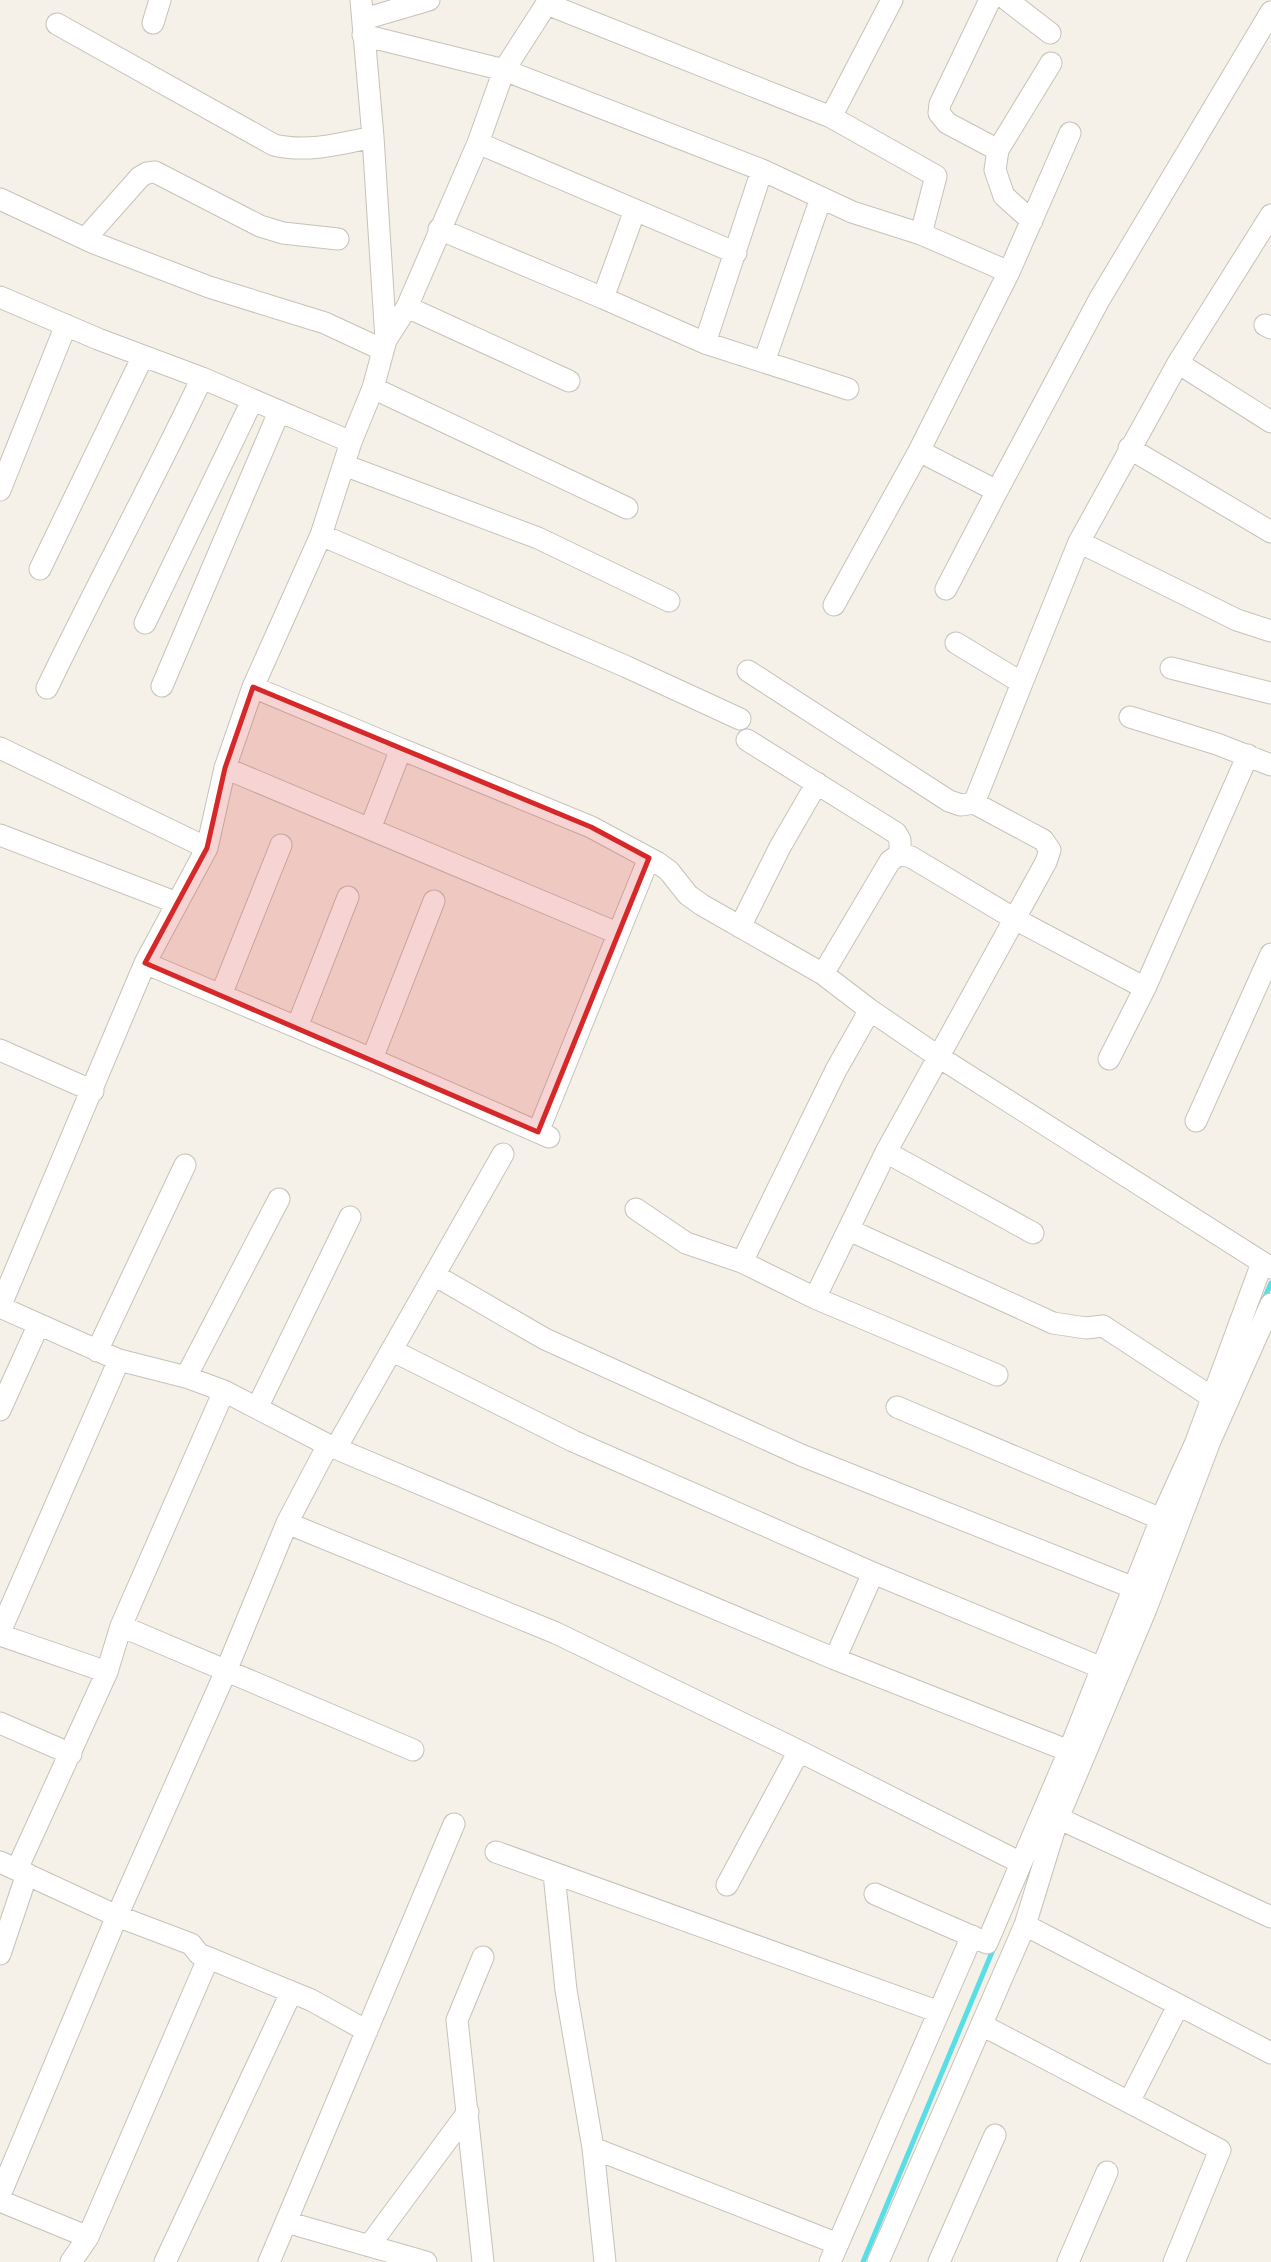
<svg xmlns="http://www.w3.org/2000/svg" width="1271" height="2262" viewBox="0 0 1271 2262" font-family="'Source Serif 4',serif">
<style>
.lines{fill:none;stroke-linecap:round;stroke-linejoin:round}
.stream{stroke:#58dee4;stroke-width:5}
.street-casing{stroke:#c6c2b9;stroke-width:23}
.street{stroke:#fff;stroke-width:21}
.marked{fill:#d62828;fill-opacity:0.2;stroke:#d62828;stroke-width:5;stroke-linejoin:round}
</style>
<rect width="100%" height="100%" fill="#f6f1e8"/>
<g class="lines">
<path class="stream" d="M1264,1299L1271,1283
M863,2262L995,1945"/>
<defs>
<path id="street" d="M361,0L373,137L386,340
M990,0L940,104L939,113L947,123L998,150
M1007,0L1050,33
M547,4L831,117L936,176L921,234
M364,19L429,0
M153,23L160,0
M57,24L274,145C307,153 340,144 373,137
M363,35L504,70L762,170L852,212L921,234L1009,272
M831,117L892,0
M478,143L736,253
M0,199L94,243L209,287L325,323L383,350
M1271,215L1178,363L1079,542L1237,620L1271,631
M1032,221L1004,196L995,170L998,150L1051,63
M439,229L603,298L635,210
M85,239L140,177L147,173L155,172L260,226L283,233L338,239
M0,297L98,339L202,378L351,442
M603,298L705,343L848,389
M407,307L569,381
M1265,325L1271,328
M705,343L762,170
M764,362L821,198
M1178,363L1271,422
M373,388L627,508
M1129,448L1271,532
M919,451L997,491L1099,300L1271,12
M344,465L538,538L669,601
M0,490L66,325
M321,535L627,667L740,719
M40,569L143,356
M946,589L997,491
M834,605L919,451L1009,272L1070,133
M145,623L252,401
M956,643L1022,683L1079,542
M1171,668L1271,693
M748,671L949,801L961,805L974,803L1043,840L1050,850L1046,862L886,1152L815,1298L997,1375
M162,686L279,412
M253,687L401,749L370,829
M47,688C97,584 152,483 202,378
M1130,717L1217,744L1271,765
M747,740L896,833L900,840V854
M0,748L207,848
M401,749L591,827L658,863L669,871L688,895L702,905L823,974L870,1010L939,1057L1271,1268
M225,768L617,933
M974,803L1022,683
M0,835L177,903
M740,927L780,847L817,783
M145,963L207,848L225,768L253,687L321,535L351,442L373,388L386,340L407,307L478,143L504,70L549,0
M823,974L890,861L900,854L911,857L1013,918L1145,988
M221,995L281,845
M297,1027L348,897
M0,1050L93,1091
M372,1059L434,901
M1109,1059L1145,988L1248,755
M1196,1121L1271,954
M538,1132L649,858
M549,1137L372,1059L145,963L0,1307L119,1360L186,1377L224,1391L328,1445L835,1659L1069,1751
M886,1152L1033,1233
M636,1209L686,1243L742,1262
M849,1230L1053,1323L1086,1328L1103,1326L1213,1398
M436,1276L545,1339L801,1455L1134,1588
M815,1298L742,1262L836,1070L870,1010
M97,1351L185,1165
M393,1351L573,1441L873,1573L1102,1668
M186,1377L279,1199
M897,1407L1161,1519
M257,1408L350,1217
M0,1410L38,1326
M336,1448L503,1154
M287,1523L556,1633L799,1751L1021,1863
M121,1626L413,1750
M0,1632L119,1360
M0,1635L107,1672
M835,1659L873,1573
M0,1723L71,1754
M1058,1818L1271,1917
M496,1852L939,2012
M0,1862L117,1916L191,1944L199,1954L311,2000L367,2031
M17,1869L107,1672L121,1626L224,1391
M554,1874L566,1990L593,2148L605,2262
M727,1885L799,1751
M875,1894L987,1943L1069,1751L1161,1519L1196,1442L1262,1263
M1025,1925L1271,2053
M0,1954L27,1874
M982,2025L1220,2150L1174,2262
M1129,2102L1178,2006
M593,2148L838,2244
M0,2195L117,1916L226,1671L287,1523L328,1445
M0,2201L88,2237
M286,2222L454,1824
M369,2246L468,2112
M71,2262L88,2237L208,1959
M165,2262L291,1993
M269,2262L286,2222L426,2262
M483,2262L457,2020L483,1957
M830,2262L972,1936
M878,2262L1025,1925L1058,1818L1146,1609L1210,1441L1271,1304
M939,2262L995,2135
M1068,2262L1107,2172"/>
</defs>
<use href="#street" class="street-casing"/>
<use href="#street" class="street"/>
</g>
<path class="marked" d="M253,687L591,827L649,858L538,1132L145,963L207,848L225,768Z"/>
</svg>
